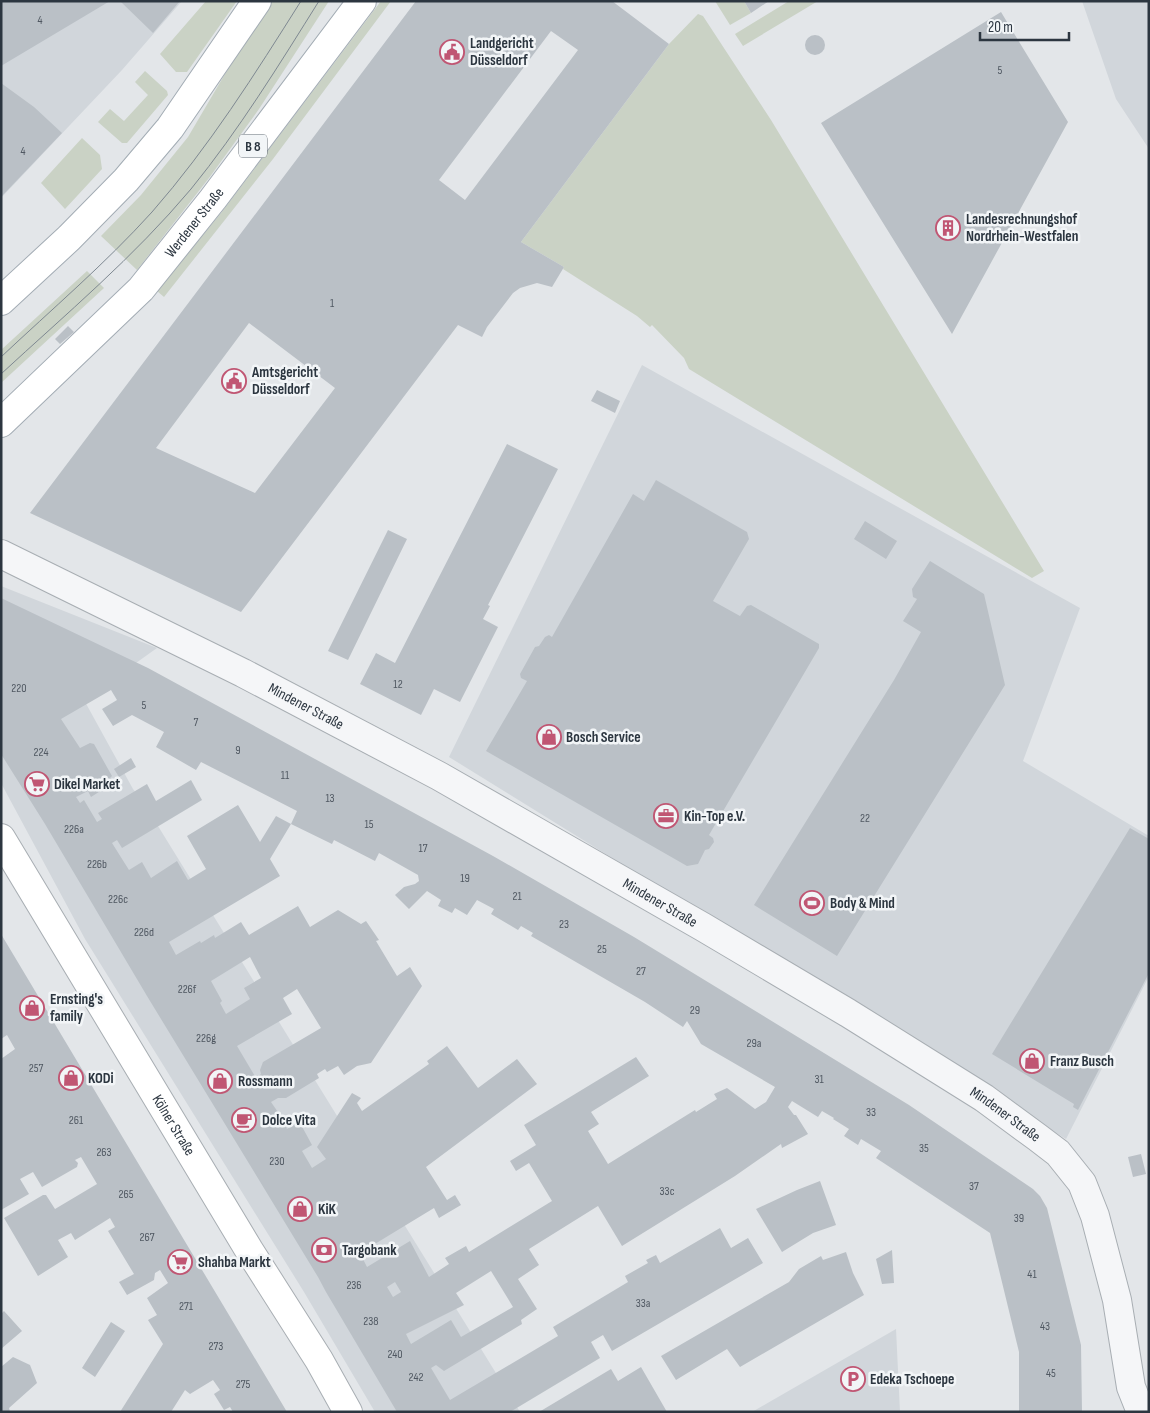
<svg xmlns="http://www.w3.org/2000/svg" width="1150" height="1413" viewBox="0 0 1150 1413" font-family="'Sofia Sans Condensed',sans-serif">
<style>
.built{fill:#d1d6db}
.green{fill:#cad2c5}
.building{fill:#bac0c6;fill-rule:evenodd}
.lines{fill:none;stroke-linecap:round;stroke-linejoin:round}
.street-casing{stroke:#a8aeb3;stroke-width:30}
.secondary-casing{stroke:#a8aeb3;stroke-width:30}
.primary-casing{stroke:#a3acb4;stroke-width:30}
.street{stroke:#f5f6f8;stroke-width:28}
.secondary{stroke:#fff;stroke-width:28}
.primary{stroke:#fff;stroke-width:28}
.tram{stroke:#7e8891;stroke-width:1}
.labels{text-anchor:middle;stroke-width:5;stroke-linejoin:round;paint-order:stroke}
.number-label{font-size:12px;fill:#505862}
.shield{fill:#f2f5f7;stroke:#676f77;stroke-width:1}
.shield-label{font-size:14px;font-weight:bold;fill:#2c3640}
.poi-label{font-size:15px;font-weight:bold;fill:#2c3640;stroke:#f2f5f7;text-anchor:start}
.street-label{font-size:15px;fill:#2c3640;stroke:#f2f5f7}
</style>
<rect width="100%" height="100%" fill="#e3e6e9"/>
<path class="built" d="M1,1H182L122,70L1,198Z
M1082,1H1149V149L1116,99Z
M642,365L1080,608L1023,761L1149,836V976L1066,1139L449,757Z
M1,586L157,648L84,700L133,789L145,805L520,1412H375L304,1292L85,939L1,783Z
M896,1329L900,1412H752Z"/>
<path class="green" d="M206,1H237L187,72H176L160,54Z
M272,1H329L259,109L209,178L137,270L101,236L141,195L188,137L225,74Z
M381,1H391L273,159L164,297L157,291L221,213Z
M715,1H744L751,13L730,25Z
M789,1H818L743,46L735,34Z
M698,14L703,16L771,120L1044,571L1032,578L689,369L684,358L652,325L650,327L637,316L563,269L564,267L521,242L669,44Z
M145,71L167,91L168,95L127,143H122L98,122L110,109L124,121L148,95L135,82Z
M82,138L100,155L102,169L65,209L41,183Z
M87,271L104,288L1,383V350Z"/>
<path class="building" d="M1,1H110L1,66Z
M120,1H180L153,33Z
M416,1H612L669,44L521,242L564,267L552,287L537,283L520,288L513,293L487,327L482,337L458,325L241,612L30,513ZM551,31L578,50L465,200L439,180ZM249,323L335,388L255,493L156,448Z
M744,1H769L751,13Z
M1001,12L1068,122L952,334L821,123Z
M805 45a10 10 0 1 1 20 0a10 10 0 1 1-20 0Z
M1,83L34,107L62,133L1,197Z
M68,326L74,332L60,344L55,339Z
M597,390L620,401L615,413L591,401Z
M507,444L558,469L488,605L490,606L483,619L498,627L460,702L434,689L421,715L360,684L376,653L395,663Z
M656,480L747,532L749,539L713,601L740,616L747,606L751,605L819,644V648L709,835L713,838L714,842L709,849L705,850L698,864L687,866L486,751L527,681L521,678L520,674L535,647L539,646L545,637L549,635L552,637L633,494L644,501Z
M865,521L897,541L886,559L854,539Z
M388,530L407,539L348,660L328,651Z
M930,561L984,594L1005,685L837,956L754,905L894,680L921,632L903,621L917,599L913,597L912,589Z
M1,598L148,668L493,856L634,937L739,1001L909,1105L1033,1189L1040,1196L1047,1208L1081,1345L1082,1412H1019V1352L990,1233L876,1158L881,1151L861,1139L858,1145L844,1136L849,1129L833,1119L834,1118L822,1111L818,1117L792,1101L788,1107L794,1115H796L808,1134L782,1148L781,1144L735,1176L622,1246L598,1206L529,1249L539,1265L518,1279L537,1309L521,1320L522,1324L444,1371L436,1365L431,1368L450,1400L558,1336L553,1327L628,1282L625,1276L648,1263L646,1260L656,1255L660,1263L720,1228L731,1248L748,1238L763,1263L612,1351L603,1335L591,1342L600,1358L510,1412H397L326,1292L318,1277L147,996L45,824L1,754ZM111,690L117,700L102,709L113,726L132,715L164,732L156,747L196,770L201,762L297,811L291,824L332,844L334,840L375,861L379,853L418,875L419,881L415,884L404,887L395,895L409,909L427,891L441,900L438,906L452,913L455,908L467,915L477,900L494,909L491,914L518,930L521,926L533,933L531,936L645,1002L683,1027L687,1021L701,1044L775,1087L766,1102L755,1109L727,1088L714,1094L717,1099L696,1112L695,1110L608,1164L588,1131L599,1124L591,1112L649,1076L636,1057L524,1125L536,1145L510,1161L516,1171L529,1163L552,1201L469,1252L466,1246L445,1258L449,1264L429,1277L410,1241L367,1267L360,1253L434,1208L439,1218L461,1205L455,1195L447,1200L426,1167L537,1084L517,1059L478,1088L447,1046L427,1061L429,1064L362,1111L357,1103L361,1098L352,1093L317,1147L326,1159L312,1168L302,1151L312,1145L299,1121L287,1129L282,1118L271,1102L278,1098H286L319,1078L317,1074L325,1069L327,1072L338,1066L344,1075L357,1066L371,1063L422,986L410,967L397,976L376,941L379,940L366,921L361,924L338,910L310,927L298,906L249,935L241,922L215,938L214,935L201,943L200,941L176,955L169,942L280,876L270,859L291,824L276,816L260,842L238,805L187,836L206,869L188,880L177,861L151,878L142,862L129,870L112,843L117,840L122,848L202,800L191,780L156,801L147,784L98,813L102,819L97,822L84,800L80,803L76,797L88,791L91,797L113,783L110,778L112,776L94,744L90,743L80,748L61,719ZM250,957L261,978L244,988L250,999L226,1014L220,1003L222,1001L211,981ZM297,989L321,1028L263,1062L260,1070L261,1074L256,1078L237,1046L292,1014L283,998ZM491,1271L513,1307L461,1337L451,1320L411,1344L406,1334L464,1305L456,1293ZM395,1282L401,1292L393,1297L387,1287Z
M131,758L136,767L119,777L114,769Z
M1130,828L1149,839V973L1078,1110L1073,1107L1074,1104L992,1054Z
M1,934L223,1305L287,1412H233L230,1407L224,1410L214,1394L220,1390L213,1380L190,1394L185,1390L171,1412H120L163,1344L148,1320L157,1315L147,1298L168,1283L160,1270L155,1273L154,1280L127,1295L119,1282L134,1274L108,1231L115,1227L110,1218L75,1240L71,1233L58,1240L68,1257L38,1276L14,1235L4,1218L43,1195H46L55,1209L97,1184L81,1157L75,1160L78,1163L77,1167L42,1187L33,1172L20,1179L29,1194L1,1210V1059L15,1049L7,1035L1,1039Z
M1141,1154L1146,1174L1133,1177L1128,1157Z
M820,1181L836,1225L813,1233L782,1252L756,1209L797,1190Z
M892,1250L894,1283L882,1284L876,1259Z
M846,1252L853,1273L864,1295L740,1367L727,1349L676,1380L661,1356L789,1282L799,1269L821,1256L823,1260Z
M4,1311L22,1331L1,1349V1314Z
M111,1322L125,1331L95,1377L82,1368Z
M13,1357L30,1365L37,1383L9,1408L10,1412H1V1367Z
M641,1367L667,1412H539L611,1369L618,1381Z"/>
<g class="lines">
<defs>
<g id="street">
<path id="s1" d="M1,554L243,673L439,776L703,927L848,1013L984,1098L1037,1137L1058,1153L1082,1183L1095,1216L1117,1300L1131,1387L1141,1412"/>
</g>
<g id="secondary">
<path id="s2" d="M1,838L249,1250L319,1360L348,1412"/>
</g>
<g id="primary">
<path d="M1,301L69,238L126,180L170,128L257,1"/>
<path id="s3" d="M1,423L141,289L213,199L362,1"/>
</g>
</defs>
<use href="#street" class="street-casing"/>
<use href="#secondary" class="secondary-casing"/>
<use href="#primary" class="primary-casing"/>
<use href="#street" class="street"/>
<use href="#secondary" class="secondary"/>
<use href="#primary" class="primary"/>
<path class="tram" d="M1,357C52,309 105,264 152,212C209,147 255,74 301,1
M1,374C66,314 134,257 191,189C239,130 279,65 319,1"/>
</g>
<defs>
<symbol id="civic-ring" viewBox="-11 -11 22 22"><circle r="9.5" fill="#f2f5f7" stroke="#c05673" stroke-width="1.5"/><path d="M-.6-6.5H3V-4.5H.6V-3L4-1V1h2V6H-6V1h2V-1L-.6-3ZM-1.2 2.5V6h2.4V2.5Z" fill="#c05673"/></symbol>
<symbol id="building-ring" viewBox="-11 -11 22 22"><circle r="9.5" fill="#f2f5f7" stroke="#c05673" stroke-width="1.5"/><path d="M-4-6H4V6H1V3H-1V6H-4ZM-2.5-4.3h1.7v1.8h-1.7ZM.8-4.3h1.7v1.8H.8ZM-2.5-1h1.7V.8h-1.7ZM.8-1h1.7V.8H.8Z" fill="#c05673"/></symbol>
<symbol id="shop-ring" viewBox="-11 -11 22 22"><circle r="9.5" fill="#f2f5f7" stroke="#c05673" stroke-width="1.5"/><path d="M-5-2.5h2.3a2.7 3.5 0 0 1 5.4 0H5L5.5 6h-11ZM-1.5-2.5h3a1.5 2.3 0 0 0-3 0Z" fill="#c05673"/></symbol>
<symbol id="supermarket-ring" viewBox="-11 -11 22 22"><circle r="9.5" fill="#f2f5f7" stroke="#c05673" stroke-width="1.5"/><path d="M-6-5.5h2.5l.6 2H6L4.5 2H-2.5L-4.4-4H-6ZM-1.5 3.2a1.3 1.3 0 1 0 .1 0ZM3 3.2a1.3 1.3 0 1 0 .1 0Z" fill="#c05673"/></symbol>
<symbol id="office-ring" viewBox="-11 -11 22 22"><circle r="9.5" fill="#f2f5f7" stroke="#c05673" stroke-width="1.5"/><path d="M-6-3h4V-5.5h4V-3h4V5H-6ZM-1-4.5V-3h2v-1.5ZM-6 0V1H6V0Z" fill="#c05673"/></symbol>
<symbol id="stadium-ring" viewBox="-11 -11 22 22"><circle r="9.5" fill="#f2f5f7" stroke="#c05673" stroke-width="1.5"/><path d="M0-5a6.5 5 0 1 0 0 10a6.5 5 0 1 0 0-10ZM-3.5-1.8h7v3.6h-7Z" fill="#c05673"/></symbol>
<symbol id="cafe-ring" viewBox="-11 -11 22 22"><circle r="9.5" fill="#f2f5f7" stroke="#c05673" stroke-width="1.5"/><path d="M-5.5-4.5H6V0H3Q3 3.5 0 3.5H-2.5Q-5.5 3.5-5.5 0ZM3-3.2v2h1.7v-2ZM-6 4.5H4V6H-6Z" fill="#c05673"/></symbol>
<symbol id="bank-ring" viewBox="-11 -11 22 22"><circle r="9.5" fill="#f2f5f7" stroke="#c05673" stroke-width="1.5"/><path d="M-6-4H6V4H-6ZM0-2.3a2.3 2.3 0 1 0 0 4.6a2.3 2.3 0 1 0 0-4.6Z" fill="#c05673"/></symbol>
<symbol id="parking-ring" viewBox="-11 -11 22 22"><circle r="9.5" fill="#f2f5f7" stroke="#c05673" stroke-width="1.5"/><path d="M-3.5-5.5H1a3.5 3.5 0 0 1 0 7H-1V5.5H-3.5ZM-1-3.4V-.6H.8a1.4 1.4 0 0 0 0-2.8Z" fill="#c05673"/></symbol>
</defs>
<g fill-rule="evenodd">
<use href="#civic-ring" x="438" y="38" width="28" height="28"/>
<use href="#building-ring" x="934" y="214" width="28" height="28"/>
<use href="#civic-ring" x="220" y="367" width="28" height="28"/>
<use href="#shop-ring" x="535" y="723" width="28" height="28"/>
<use href="#supermarket-ring" x="23" y="770" width="28" height="28"/>
<use href="#office-ring" x="652" y="802" width="28" height="28"/>
<use href="#stadium-ring" x="798" y="889" width="28" height="28"/>
<use href="#shop-ring" x="18" y="994" width="28" height="28"/>
<use href="#shop-ring" x="1018" y="1047" width="28" height="28"/>
<use href="#shop-ring" x="57" y="1064" width="28" height="28"/>
<use href="#shop-ring" x="206" y="1067" width="28" height="28"/>
<use href="#cafe-ring" x="230" y="1106" width="28" height="28"/>
<use href="#shop-ring" x="286" y="1195" width="28" height="28"/>
<use href="#bank-ring" x="310" y="1236" width="28" height="28"/>
<use href="#supermarket-ring" x="166" y="1248" width="28" height="28"/>
<use href="#parking-ring" x="839" y="1365" width="28" height="28"/>
</g>
<g class="labels">
<g class="number-label">
<text x="40" y="24">4</text>
<text x="1000" y="74">5</text>
<text x="23" y="155">4</text>
<text x="332" y="307">1</text>
<text x="398" y="688">12</text>
<text x="19" y="692">220</text>
<text x="144" y="709">5</text>
<text x="196" y="726">7</text>
<text x="238" y="754">9</text>
<text x="41" y="756">224</text>
<text x="285" y="779">11</text>
<text x="330" y="802">13</text>
<text x="865" y="822">22</text>
<text x="369" y="828">15</text>
<text x="74" y="833">226a</text>
<text x="423" y="852">17</text>
<text x="97" y="868">226b</text>
<text x="465" y="882">19</text>
<text x="517" y="900">21</text>
<text x="118" y="903">226c</text>
<text x="564" y="928">23</text>
<text x="144" y="936">226d</text>
<text x="602" y="953">25</text>
<text x="641" y="975">27</text>
<text x="187" y="993">226f</text>
<text x="695" y="1014">29</text>
<text x="206" y="1042">226g</text>
<text x="754" y="1047">29a</text>
<text x="36" y="1072">257</text>
<text x="819" y="1083">31</text>
<text x="871" y="1116">33</text>
<text x="76" y="1124">261</text>
<text x="924" y="1152">35</text>
<text x="104" y="1156">263</text>
<text x="277" y="1165">230</text>
<text x="974" y="1190">37</text>
<text x="667" y="1195">33c</text>
<text x="126" y="1198">265</text>
<text x="1019" y="1222">39</text>
<text x="147" y="1241">267</text>
<text x="1032" y="1278">41</text>
<text x="354" y="1289">236</text>
<text x="643" y="1307">33a</text>
<text x="186" y="1310">271</text>
<text x="371" y="1325">238</text>
<text x="1045" y="1330">43</text>
<text x="216" y="1350">273</text>
<text x="395" y="1358">240</text>
<text x="1051" y="1377">45</text>
<text x="416" y="1381">242</text>
<text x="243" y="1388">275</text>
</g>
<rect class="shield" x="239" y="134.5" width="28" height="23" rx="4"/>
<g class="shield-label">
<text x="253" y="151">B 8</text>
</g>
<g class="poi-label">
<text x="470" y="48">Landgericht<tspan x="470" dy="17">Düsseldorf</tspan></text>
<text x="966" y="224">Landesrechnungshof<tspan x="966" dy="17">Nordrhein-Westfalen</tspan></text>
<text x="252" y="377">Amtsgericht<tspan x="252" dy="17">Düsseldorf</tspan></text>
<text x="566" y="742">Bosch Service</text>
<text x="54" y="789">Dikel Market</text>
<text x="684" y="821">Kin-Top e.V.</text>
<text x="830" y="908">Body &amp; Mind</text>
<text x="50" y="1004">Ernsting's<tspan x="50" dy="17">family</tspan></text>
<text x="1050" y="1066">Franz Busch</text>
<text x="88" y="1083">KODi</text>
<text x="238" y="1086">Rossmann</text>
<text x="262" y="1125">Dolce Vita</text>
<text x="318" y="1214">KiK</text>
<text x="342" y="1255">Targobank</text>
<text x="198" y="1267">Shahba Markt</text>
<text x="870" y="1384">Edeka Tschoepe</text>
</g>
<g class="street-label">
<text dy="5" stroke="none"><textPath href="#s3" startOffset="279">Werdener Straße</textPath></text>
<text dy="5" stroke="none"><textPath href="#s1" startOffset="341">Mindener Straße</textPath></text>
<text dy="5" stroke="none"><textPath href="#s1" startOffset="746">Mindener Straße</textPath></text>
<text dy="5" stroke="none"><textPath href="#s1" startOffset="1151">Mindener Straße</textPath></text>
<text dy="5" stroke="none"><textPath href="#s2" startOffset="335">Kölner Straße</textPath></text>
</g>
</g>
<rect width="1150" height="1413" fill="none" stroke="#2c3640" stroke-width="5"/>
<path d="M980 32v8h89v-8" fill="none" stroke="#2c3640" stroke-width="2.5"/>
<text x="988" y="32" font-size="15" fill="#2c3640" stroke="#f2f5f7" stroke-width="4" paint-order="stroke">20 m</text>
</svg>
